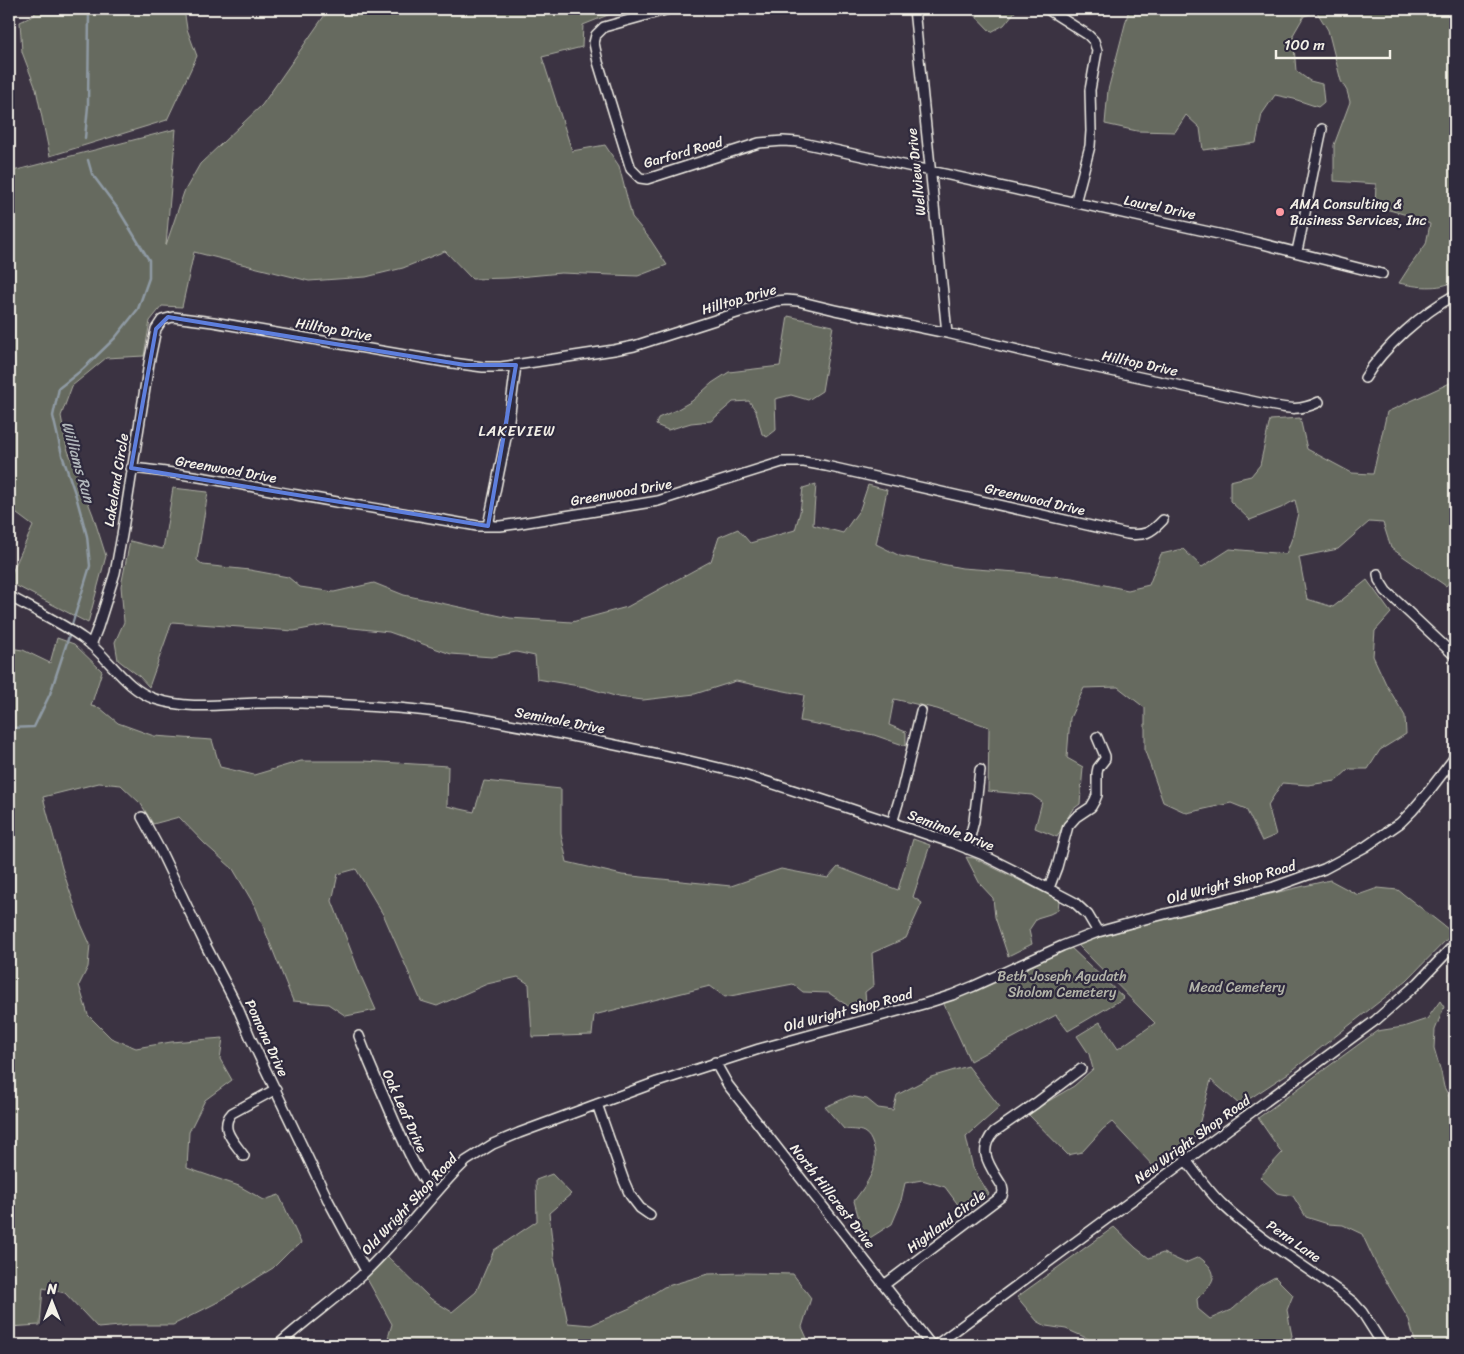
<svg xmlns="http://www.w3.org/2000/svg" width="1464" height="1354" viewBox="0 0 1464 1354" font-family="Sriracha,sans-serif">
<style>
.green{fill:#666b5e;stroke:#adaea3}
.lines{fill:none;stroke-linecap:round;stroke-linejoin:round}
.stream{stroke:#8f9aa4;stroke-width:2.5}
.minor-casing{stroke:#f4f1e8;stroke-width:12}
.minor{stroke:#2f2a3d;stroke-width:9}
.marked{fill:none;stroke:#5e7fdd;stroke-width:4;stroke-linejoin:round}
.poi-dot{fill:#ff9aa2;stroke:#2f2a3d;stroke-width:2}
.labels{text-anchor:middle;stroke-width:4.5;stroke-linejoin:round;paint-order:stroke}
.street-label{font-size:14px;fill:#f4f1e8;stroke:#2f2a3d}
.poi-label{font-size:14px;fill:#f4f1e8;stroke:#2f2a3d;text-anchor:start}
.park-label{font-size:14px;fill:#b4b5aa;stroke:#2f2a3d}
.neighbourhood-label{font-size:15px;letter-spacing:1px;fill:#f4f1e8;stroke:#2f2a3d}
.water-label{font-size:15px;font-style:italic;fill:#b1b7bb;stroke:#2f2a3d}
</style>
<rect width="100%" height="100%" fill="#3b3342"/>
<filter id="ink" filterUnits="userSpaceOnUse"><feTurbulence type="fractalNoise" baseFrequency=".02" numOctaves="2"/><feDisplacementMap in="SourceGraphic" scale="10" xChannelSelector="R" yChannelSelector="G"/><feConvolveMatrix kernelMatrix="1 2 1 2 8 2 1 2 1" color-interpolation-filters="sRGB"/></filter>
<g filter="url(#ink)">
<path class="green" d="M34,9H184L187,29L197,56L167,120L50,156L36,89L22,52L20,22L35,15Z
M329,9H623L583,25L582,47L542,57L572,151L605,145L619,166L632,217L650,239L667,265L638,276L561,273L508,278L472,279L445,251L403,268L366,277L309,281L194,252L182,307L162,306L150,321L144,356L106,358L72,386L61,416L67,448L93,515L106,556L88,623L9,582V579L33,526L9,508V172L176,129L166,245L184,192L200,164L262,105Z
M969,9H1017L1004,25L991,32Z
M1129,9H1455V281C1439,290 1416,287 1399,283L1410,266L1426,244L1430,224L1407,215L1375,206L1376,184L1334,181V145L1350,102L1347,91L1341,81L1328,30L1317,12L1304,16L1293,35L1296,71L1310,81L1322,84L1324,102L1318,107L1294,99L1275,95L1262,114L1256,143L1203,150L1200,128L1186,115L1175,132L1137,131L1105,124L1108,90Z
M788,316L833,326L822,391L808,400L791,395L775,399L776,430L767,437L762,434L756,411L749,401L733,402L711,421L691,423L668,430L656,425L658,418L676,410L692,401L712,383L729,372L780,366Z
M1455,374V575L1446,586L1391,548L1383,523L1369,522L1338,549L1299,557L1307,599L1333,607L1367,580L1391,613L1375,631L1373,656L1386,684L1405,716L1406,734L1380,750L1368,769H1349L1336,781L1308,785L1282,783L1268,805L1276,835L1262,841L1246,809L1231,803L1187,813L1163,802L1145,751V708L1118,687L1084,688L1070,718L1067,758L1083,767L1080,804L1072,810L1057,837L1035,828L1042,802L1032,795L988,791L989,727L937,709L894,699L889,725L906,732V746L874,735L800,721L804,695L736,681L695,694L643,700L618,697L585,687L537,679L535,656L516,652L492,657L451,654L389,632L326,625L294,631L172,622L149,687L139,676L118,660L115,642L124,622L121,586L130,541L163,549L173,488L208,492L197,560L203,565L250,570L288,577L300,587L334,592L374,583L404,595L510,618L572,622L627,607L711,561L719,537L738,529L750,543L795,530L800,512L803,488L816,484L813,525L843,533L860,509L868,485L887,490L876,544L900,556L962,568L1017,572L1072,578L1128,590L1149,585L1161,554L1183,549L1202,567L1230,549L1286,554L1292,538L1298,513L1295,500L1281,508L1250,520L1230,501V481L1251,476L1260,465L1270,420L1300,418L1307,449L1352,473L1373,474L1387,412L1450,383Z
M57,638L74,644L102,671L91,706L100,708L118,723L154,736L212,740L220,767L254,775L301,761H364L448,766L447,806L474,812L484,781L561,789V834L567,862L622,875L731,886L781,869L828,878L838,867L898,890L913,839L930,845L913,897L922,903L906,938L872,953L874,985L865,992L866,1003L851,1008L829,993L803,992L793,984L725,997L710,986L594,1015L592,1035L532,1037L529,984L518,977L487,984L437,1006L421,1001L384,916L356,869L338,874L332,901L360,974L376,1010L346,1016L328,1004L293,1001L256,908L233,869L205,844L179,817L153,824L141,804L121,785L99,783L43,797L62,868L81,924L90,944L88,967L79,985L88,1015L111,1038L136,1048L171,1042L223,1038L220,1059L232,1080L205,1100L189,1132L187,1168L239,1186L264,1200L279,1195L301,1243L290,1251L273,1268L218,1302L173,1325H131L98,1328L65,1293L43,1288L40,1325L9,1327V648L23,650L50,663Z
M966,857L974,858L1059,900L1058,910L1050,914L1037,918L1029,930L1032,944L1008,956L995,917L993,898L980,884Z
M1330,880L1358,895L1378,888L1398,890L1453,933L1407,980L1290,1072L1240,1105L1211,1080L1196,1136L1154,1167L1112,1122L1103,1129L1082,1152L1068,1155L1029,1115L1047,1102L1074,1086L1093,1069L1089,1054L1077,1036L1100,1022L1118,1049L1155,1023L1077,944L1155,921Z
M1068,945L1124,998L1068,1031L1056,1015L970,1061L943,1002Z
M1440,1001L1444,1007L1435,1030L1434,1048L1441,1072L1444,1087L1450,1098L1455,1100V1345H1416L1409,1320L1377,1266L1362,1234L1343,1225L1328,1224L1306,1217L1293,1196L1277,1193L1260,1177L1282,1153L1258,1118L1377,1031L1403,1027L1427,1019Z
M968,1066L1000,1107L966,1137L973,1168L989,1194L965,1214L945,1187L922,1180L905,1183L900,1205L892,1224L865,1241L854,1201C866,1185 881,1165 873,1145C871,1139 869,1135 864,1132C858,1129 851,1130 844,1129L825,1107L850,1096L867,1099L878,1108L893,1110L897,1095L931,1077Z
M552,1174L571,1194L549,1213L554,1258L568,1323L591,1325L630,1308L664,1287L708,1274L745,1273L793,1274L811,1298L802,1327L810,1345H386L392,1324L366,1277L388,1257L431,1299L452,1312L476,1292L494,1250L537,1221L536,1180Z
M1114,1227L1136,1248L1149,1258L1163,1253L1185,1263L1199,1257C1222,1274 1214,1282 1197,1299L1198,1309L1210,1319L1233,1309L1259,1286L1275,1277L1293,1295L1287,1310L1292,1336L1287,1345H1093L1091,1340L1066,1329L1046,1326L1037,1321L1017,1297Z"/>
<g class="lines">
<path class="stream" d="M85,138L88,106L89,9
M71,628L90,566L87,536L76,496L62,455L53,416L59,388L83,369L115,338L138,309L149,278V260L118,209L92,174L88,160
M9,728L34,727L50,694L70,633"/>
<defs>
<path id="minor" d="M669,9L604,27L596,35L594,43L598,62L629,163L631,169L640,178L647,179L759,143L783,141L798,142L1255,242L1382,274
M914,9L947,333
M1047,9L1088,35L1094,41L1097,51L1090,90L1091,131L1090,146L1075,203
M1297,251C1306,211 1313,170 1322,129
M1365,378C1383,347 1424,312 1455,295
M131,468C187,473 242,485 297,495C357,506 417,515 477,526H500L515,524L658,501L782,462H804L826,466L1127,534C1144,536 1151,533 1163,520
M488,526L508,428L516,365
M1378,574L1379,580L1386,591L1455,656
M9,596C32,609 62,623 84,639C109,657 125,689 155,699C188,710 223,704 257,703C298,702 340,704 381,707C444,710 505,723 567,735C616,745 666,755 715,767L740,773L836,804L953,843L981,854L1011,869L1074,902L1088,915L1098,932
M91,645L98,627L115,573L122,535L149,363L156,329L162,320L173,317L213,322L445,362L483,367H501L614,350L634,346L743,311L776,301L787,300L798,301L835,310L947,333L1060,360L1270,405C1290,409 1300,411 1319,402
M142,817L161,852L206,946L237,1006L251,1039L328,1200L366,1271
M892,823L902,790L921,711
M967,849L974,821L980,770
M1049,888L1057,867L1068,826L1076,817L1091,807L1095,800L1097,795V773L1098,768L1105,759V756L1097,737
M359,1036C366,1055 373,1072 381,1090C397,1126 410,1163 434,1194
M715,1062L728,1085L931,1345
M597,1104L624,1181L630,1195L640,1208L650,1215
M244,1156C235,1143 218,1128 232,1113L276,1089
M1186,1160C1198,1176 1209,1192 1223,1205C1262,1242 1311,1269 1353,1302L1362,1312L1383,1345
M884,1285L1002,1196L1003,1191L1002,1186C991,1167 976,1152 994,1132L1036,1103L1081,1069
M278,1345C306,1319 338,1298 366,1271C398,1240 425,1204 455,1172L466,1161L493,1144L519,1133L657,1082L759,1049L927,1003L952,995L974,986L1062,946L1098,932L1145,919L1274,887L1324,869L1365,847L1400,823L1412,811L1429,791L1455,757
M936,1345L1376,1020L1418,983L1455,944"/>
</defs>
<use href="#minor" class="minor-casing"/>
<use href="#minor" class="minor"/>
</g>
</g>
<path class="marked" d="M168,317L465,365H516L488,526L131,468L156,329Z"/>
<circle class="poi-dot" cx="1280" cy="212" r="5"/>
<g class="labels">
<g class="street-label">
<text transform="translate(683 152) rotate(-16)" y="5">Garford Road</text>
<text transform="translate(916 172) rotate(-96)" y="5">Wellview Drive</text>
<text transform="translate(1160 207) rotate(12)" y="5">Laurel Drive</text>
<text transform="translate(739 299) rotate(-16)" y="5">Hilltop Drive</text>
<text transform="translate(334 329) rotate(10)" y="5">Hilltop Drive</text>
<text transform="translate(1140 363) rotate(12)" y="5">Hilltop Drive</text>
<text transform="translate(226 469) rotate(10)" y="5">Greenwood Drive</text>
<text transform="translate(116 480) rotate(-81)" y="5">Lakeland Circle</text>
<text transform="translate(621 492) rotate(-10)" y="5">Greenwood Drive</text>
<text transform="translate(1035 499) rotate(13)" y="5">Greenwood Drive</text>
<text transform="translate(560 720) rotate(11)" y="5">Seminole Drive</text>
<text transform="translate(951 830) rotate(21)" y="5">Seminole Drive</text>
<text transform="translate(1231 882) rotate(-15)" y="5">Old Wright Shop Road</text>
<text transform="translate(848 1010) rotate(-15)" y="5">Old Wright Shop Road</text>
<text transform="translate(267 1038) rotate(65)" y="5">Pomona Drive</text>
<text transform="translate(405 1111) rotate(66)" y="5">Oak Leaf Drive</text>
<text transform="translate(1192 1139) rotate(-36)" y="5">New Wright Shop Road</text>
<text transform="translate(833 1196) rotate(52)" y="5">North Hillcrest Drive</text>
<text transform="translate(409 1204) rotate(-47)" y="5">Old Wright Shop Road</text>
<text transform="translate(946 1221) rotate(-37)" y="5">Highland Circle</text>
<text transform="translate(1294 1241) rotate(35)" y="5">Penn Lane</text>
</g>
<g class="poi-label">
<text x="1290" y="209">AMA Consulting &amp;<tspan x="1290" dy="16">Business Services, Inc</tspan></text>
</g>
<g class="park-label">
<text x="1062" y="981">Beth Joseph Agudath<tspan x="1062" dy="16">Sholom Cemetery</tspan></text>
<text x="1237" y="992">Mead Cemetery</text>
</g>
<g class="neighbourhood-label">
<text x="517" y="436">LAKEVIEW</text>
</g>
<g class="water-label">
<text transform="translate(78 462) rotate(74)" y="5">Williams Run</text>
</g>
</g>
<rect width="1464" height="1354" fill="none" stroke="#2f2a3d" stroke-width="30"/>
<rect x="15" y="15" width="1434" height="1324" fill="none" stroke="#f4f1e8" stroke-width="2" filter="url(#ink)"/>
<g transform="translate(52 1302)" stroke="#2f2a3d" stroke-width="4" paint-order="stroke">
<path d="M0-4L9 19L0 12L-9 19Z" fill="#f4f1e8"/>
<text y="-8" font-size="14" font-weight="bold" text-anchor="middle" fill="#f4f1e8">N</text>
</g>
<path d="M1276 50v8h114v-8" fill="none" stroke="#f4f1e8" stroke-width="2.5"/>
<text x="1284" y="50" font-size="15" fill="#f4f1e8" stroke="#2f2a3d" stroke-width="4" paint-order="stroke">100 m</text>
</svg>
